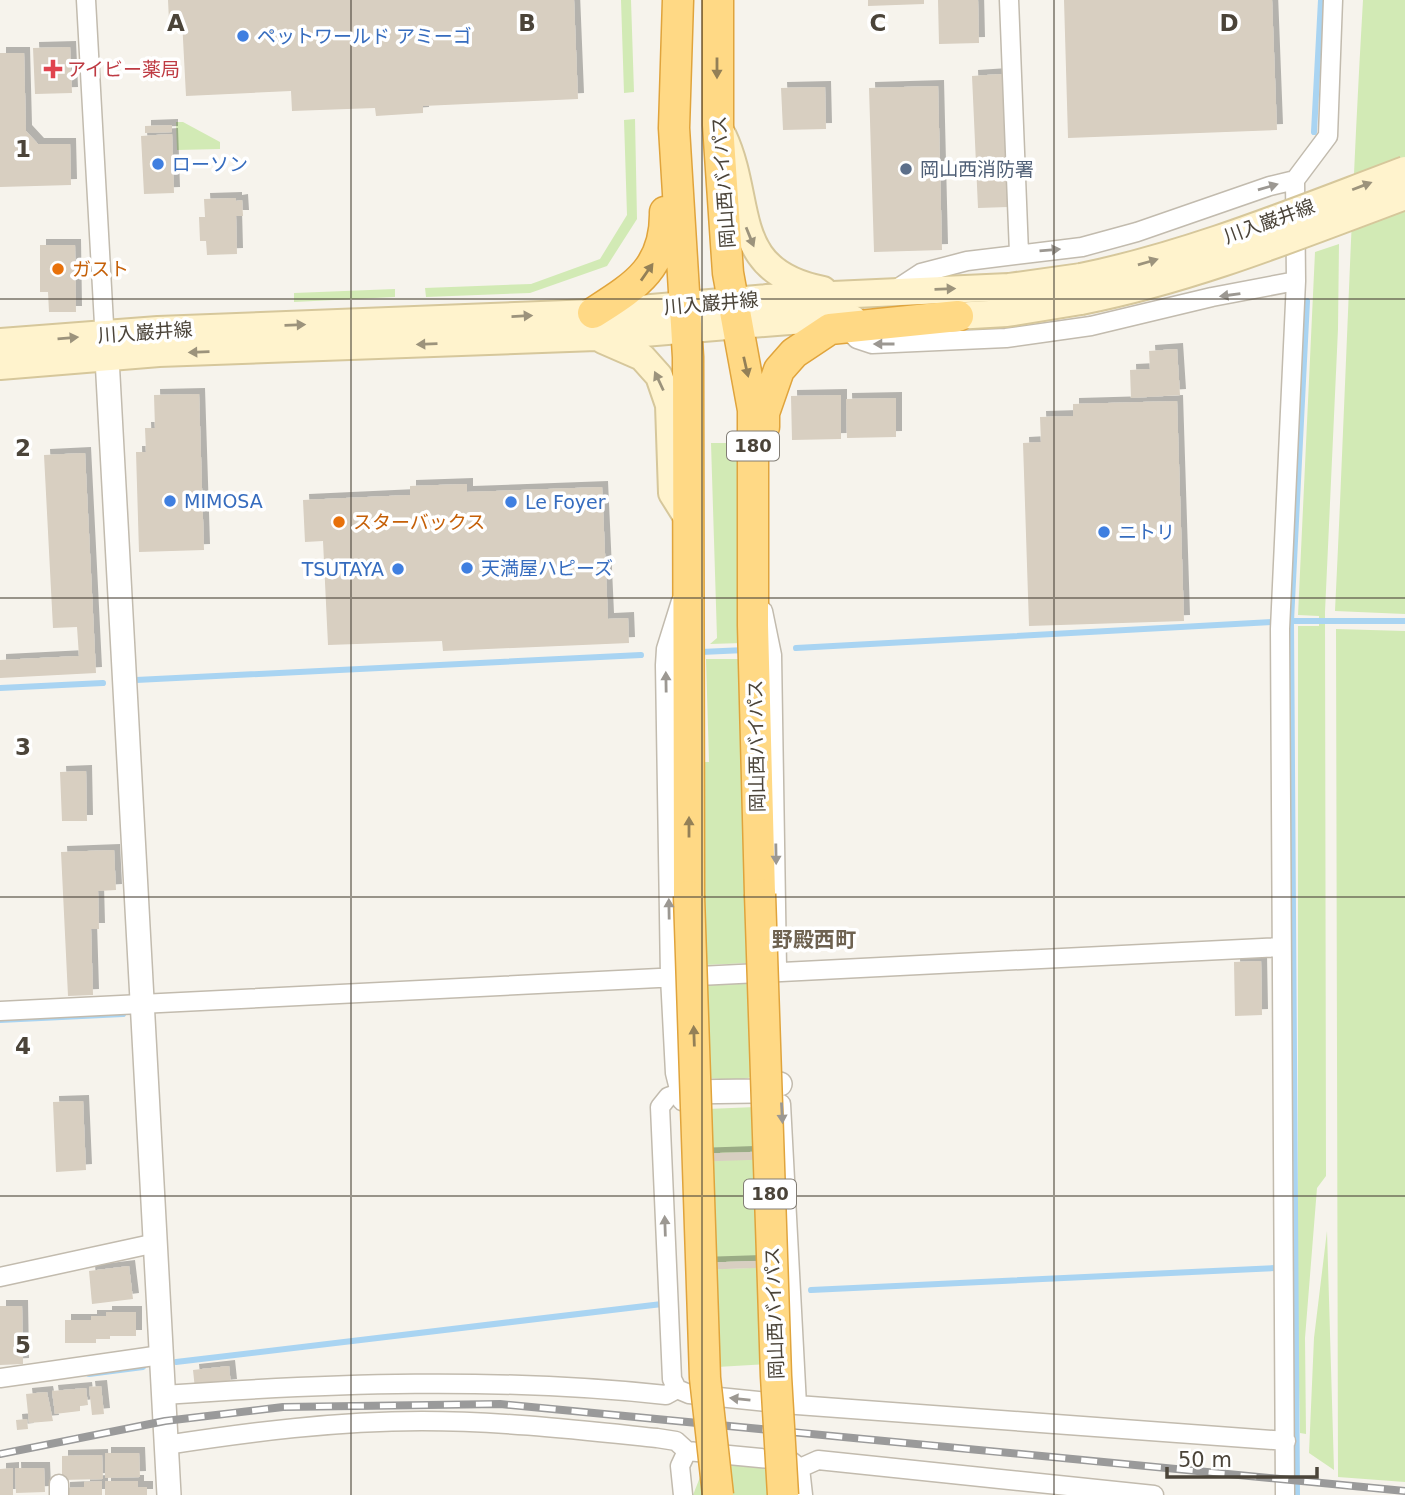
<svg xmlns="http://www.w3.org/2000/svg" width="1405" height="1495" viewBox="0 0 1405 1495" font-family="'DejaVu Sans','Noto Sans JP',sans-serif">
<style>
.green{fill:#d2eab5;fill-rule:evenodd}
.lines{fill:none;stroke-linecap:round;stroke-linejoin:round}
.stream{stroke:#a9d4f2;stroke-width:6}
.building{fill:#d8cfc1;filter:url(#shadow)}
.minor-casing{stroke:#c2bbae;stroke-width:21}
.tertiary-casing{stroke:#c2bbae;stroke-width:26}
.secondary-casing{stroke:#d6c79b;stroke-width:30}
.trunk-casing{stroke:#e0a43c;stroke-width:33}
.minor{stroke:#fff;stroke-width:18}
.tertiary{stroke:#fff;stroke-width:23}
.secondary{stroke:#fff3cd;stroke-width:26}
.trunk{stroke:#ffd985;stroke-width:30}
.rail-casing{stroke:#9a9a9a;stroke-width:8}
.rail{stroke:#fff;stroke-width:5;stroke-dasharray:16;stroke-linecap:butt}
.secondary-bridge-casing{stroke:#d6c79b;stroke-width:30;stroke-linecap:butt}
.trunk-bridge-casing{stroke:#e0a43c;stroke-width:33;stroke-linecap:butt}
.secondary-bridge{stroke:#fff3cd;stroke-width:26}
.trunk-bridge{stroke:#ffd985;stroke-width:30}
.oneway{fill:#938057}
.oneway2{fill:#9c937c}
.oneway3{fill:#9c9892}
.grid{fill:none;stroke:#4b4439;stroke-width:2;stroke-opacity:0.55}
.shop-dot{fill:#3f7fe0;stroke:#fff;stroke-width:2.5}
.health-dot{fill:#e0444e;stroke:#fff;stroke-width:2.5}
.service-dot{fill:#5c6f8a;stroke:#fff;stroke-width:2.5}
.food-dot{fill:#e8710a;stroke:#fff;stroke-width:2.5}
.labels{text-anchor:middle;stroke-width:7;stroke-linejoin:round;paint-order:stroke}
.shield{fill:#fff;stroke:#817c74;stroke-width:2}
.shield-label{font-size:18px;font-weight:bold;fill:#4b4439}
.shop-label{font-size:19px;fill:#366cbe;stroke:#fff;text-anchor:start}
.health-label{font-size:19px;fill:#be3a42;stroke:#fff;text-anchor:start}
.service-label{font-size:19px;fill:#4e5e75;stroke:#fff;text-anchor:start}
.street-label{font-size:19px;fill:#4b4439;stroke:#fff}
.food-label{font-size:19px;fill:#c56008;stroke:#fff;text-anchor:start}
.neighbourhood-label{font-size:21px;font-weight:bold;fill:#6e6250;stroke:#fff}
.grid-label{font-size:23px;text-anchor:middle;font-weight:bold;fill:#4b4439;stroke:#fff;stroke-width:7;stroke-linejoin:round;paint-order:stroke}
</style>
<defs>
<filter id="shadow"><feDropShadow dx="6" dy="-6" stdDeviation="0" flood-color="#0004"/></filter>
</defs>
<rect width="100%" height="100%" fill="#f6f3ec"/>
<path class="green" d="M621,0H631L634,92L624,93Z
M1363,0H1405V614L1335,611C1345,408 1351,204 1363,0Z
M635,119L637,219L607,266L530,293L426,297L425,288L531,284L600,259L627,215L624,120Z
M176,122H183L220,142V149L177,150Z
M1339,244L1338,329L1325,612L1326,1176L1317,1188L1305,1338L1306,1434L1300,1433L1298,1338V626H1319V616L1298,615L1315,252Z
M395,289V297L294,302V293Z
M711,443H742V643L710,644L717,638Z
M1336,629L1405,631V1482L1338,1477Z
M706,659H742L750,963L704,965L702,877L705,762H709Z
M767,980L756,1076L740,1080L703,1078L684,983Z
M775,1099L786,1363L700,1368L689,1118L707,1109L756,1107ZM777,1152V1159L690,1161L691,1154ZM782,1260V1267L695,1270V1263Z
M1327,1231L1334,1470L1309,1453L1314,1338Z
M706,1462L786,1469L793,1495H693Z"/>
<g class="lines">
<path class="stream" d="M1314,132L1321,0
M1289,621H1405
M796,648L1274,622
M701,652L745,650
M136,680L641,655
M0,688L103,683
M0,1020L123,1014
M811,1290L1275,1268
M176,1362L662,1304
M89,1374L143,1367
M1297,1495L1291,621L1307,301"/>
</g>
<path class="building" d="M168,0H574L578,99L423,106V113L376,116L375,108L292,111L291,91L186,96L182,20L169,21Z
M868,0H924V4L868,6Z
M938,0H978L979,43L939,44Z
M1064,0H1272L1277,130L1068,138Z
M70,47L72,93L35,94L33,48Z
M0,53H24L26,131L38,144H70L71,185L0,187Z
M1002,74L1008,207L978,208L972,76Z
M938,86L942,250L874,252L869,88Z
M825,87L826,129L783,130L781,88Z
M172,125V132L145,133V126Z
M172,134L174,193L144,194L141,136Z
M236,198V201L242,200L243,216H236L237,254L207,255L206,241H200L199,217H205L204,199Z
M40,245H75L76,312H49L48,292H40Z
M1177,349L1180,395L1131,398L1130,370L1150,369L1149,351Z
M199,394L204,550L139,552L136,452H146L145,428H155L154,395Z
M841,395V439L792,440L791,396Z
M896,398V437L847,438L846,399Z
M1177,401L1184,621L1029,626L1023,443L1041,442L1040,417L1073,416V404Z
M85,453L96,673L0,678V660L79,656L77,627L53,628L44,455Z
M467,484V492L602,487L608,619L628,618L629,643L443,651L442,641L328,645L323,541L305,542L303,500L410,495V486Z
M86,771L87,821H62L60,772Z
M114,850L116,890L98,891L99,929H91L93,995L68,996L61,852Z
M1261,961L1262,1015L1235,1016L1234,962Z
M83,1101L86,1170L56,1172L53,1102Z
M778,1151V1159L690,1162V1154Z
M783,1260V1267L695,1270V1263Z
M129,1266L133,1299L92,1304L89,1271Z
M0,1306H22L23,1364L0,1365Z
M106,1312H136V1336H110V1339H96V1343H65V1320H91V1316H106Z
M229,1366L231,1385L195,1389L193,1370Z
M101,1386L104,1414L92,1415L89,1387Z
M86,1388L88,1405L80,1406V1411L55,1414L52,1391Z
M47,1392L53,1421L29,1423L26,1394Z
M27,1419L28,1429L17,1430L16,1420Z
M105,1453H139L140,1477L105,1478Z
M102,1455L103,1479L62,1480V1456Z
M13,1468V1495H0V1469Z
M15,1468H44L45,1492L16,1493Z
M102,1481V1495H64V1488L84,1487V1482Z
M105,1481H138V1487H147V1495H105Z"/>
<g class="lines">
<defs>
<path id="minor" d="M86,0L105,342
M1009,0L1019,253
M892,292L921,273L967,261L1082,247L1137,232L1270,186L1295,180
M846,328L857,339L872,344L1006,338L1091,326L1212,297L1296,281
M681,601L666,649L665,665L670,977L675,1073L682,1101
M763,611L772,655L777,968
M0,1011L1280,947
M682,1092L668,1097L660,1107L672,1379L677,1389L689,1394L797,1405L781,1104
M0,1277L156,1243
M0,1378L161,1355
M163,1395C332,1383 498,1377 666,1395L677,1389
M797,1405L1286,1441
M166,1445C251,1432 336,1421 422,1421C501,1421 579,1430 657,1438L676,1441L687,1451L791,1461L800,1468L803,1495
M800,1468L818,1460L1154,1495
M59,1484V1495
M683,1495L680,1466L687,1451
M1285,1495L1280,629L1296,281L1295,180L1328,136L1333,0"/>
<path id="tertiary" d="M107,358L169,1495
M682,1092L755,1091L780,1084"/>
<path id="secondary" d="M723,136C754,203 727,271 823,290
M937,317L1007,313L1081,301
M603,340L642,357L659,376L669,405L672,493L687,517
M0,342L158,330L593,313L767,298L1009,287L1081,277
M0,366L159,353L596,337L789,321L853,319"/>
<path id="trunk" d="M678,0L674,128L688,357L689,896
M718,0V125L728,273L753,410V625L760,894
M593,313C635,286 666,268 665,212
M764,427V413L779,370L794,353L830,329L958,316"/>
</defs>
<use href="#minor" class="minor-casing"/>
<use href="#tertiary" class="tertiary-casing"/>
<use href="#secondary" class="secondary-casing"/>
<use href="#trunk" class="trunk-casing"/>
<use href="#minor" class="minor"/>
<use href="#tertiary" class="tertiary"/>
<use href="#secondary" class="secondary"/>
<use href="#trunk" class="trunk"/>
<defs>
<path id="rail" d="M0,1454L165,1421L283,1407L500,1404L1405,1491"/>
</defs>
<use href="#rail" class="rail-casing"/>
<use href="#rail" class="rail"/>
<defs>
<path id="secondary-bridge" d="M1081,277C1193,254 1298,210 1405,170
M1081,301C1193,279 1298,236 1405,196"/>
<path id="trunk-bridge" d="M760,894L776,1376L783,1495
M689,896L705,1378L718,1495"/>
</defs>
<use href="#secondary-bridge" class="secondary-bridge-casing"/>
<use href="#trunk-bridge" class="trunk-bridge-casing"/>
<use href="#secondary-bridge" class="secondary-bridge"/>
<use href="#trunk-bridge" class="trunk-bridge"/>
</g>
<defs><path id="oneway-solid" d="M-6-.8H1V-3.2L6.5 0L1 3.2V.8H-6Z" transform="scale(1.75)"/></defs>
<g class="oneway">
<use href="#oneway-solid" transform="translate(717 68) rotate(90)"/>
<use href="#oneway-solid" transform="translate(647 272) rotate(-55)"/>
<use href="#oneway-solid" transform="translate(746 367) rotate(77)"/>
<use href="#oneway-solid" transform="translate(689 827) rotate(-90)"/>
<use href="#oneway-solid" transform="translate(694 1036) rotate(-92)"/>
</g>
<g class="oneway2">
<use href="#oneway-solid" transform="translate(1362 186) rotate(-21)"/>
<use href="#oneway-solid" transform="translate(750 237) rotate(68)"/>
<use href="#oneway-solid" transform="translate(1148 262) rotate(-16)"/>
<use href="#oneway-solid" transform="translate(945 289) rotate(-2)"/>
<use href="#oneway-solid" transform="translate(522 316) rotate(-3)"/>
<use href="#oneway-solid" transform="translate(295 325) rotate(-2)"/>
<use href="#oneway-solid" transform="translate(68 338) rotate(-5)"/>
<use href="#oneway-solid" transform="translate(427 344) rotate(178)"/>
<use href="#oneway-solid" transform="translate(199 352) rotate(178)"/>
<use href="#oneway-solid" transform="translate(659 381) rotate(-115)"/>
</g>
<g class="oneway3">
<use href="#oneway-solid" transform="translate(1268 187) rotate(-16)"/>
<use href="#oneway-solid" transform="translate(1050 250) rotate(-5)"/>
<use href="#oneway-solid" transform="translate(1230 295) rotate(172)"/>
<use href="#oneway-solid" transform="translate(884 344) rotate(180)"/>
<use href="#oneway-solid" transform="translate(666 682) rotate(-91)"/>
<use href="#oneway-solid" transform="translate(776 854) rotate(89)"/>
<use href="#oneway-solid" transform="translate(669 909) rotate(-91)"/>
<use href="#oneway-solid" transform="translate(782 1113) rotate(87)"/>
<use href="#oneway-solid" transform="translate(665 1226) rotate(-92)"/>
<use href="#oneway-solid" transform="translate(740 1399) rotate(-174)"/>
</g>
<path class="grid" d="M351,0V1495M702,0V1495M1054,0V1495M0,299H1405M0,598H1405M0,897H1405M0,1196H1405"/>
<g class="shop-dot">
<circle cx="243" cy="36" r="7"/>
<circle cx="158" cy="164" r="7"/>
<circle cx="170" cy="501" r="7"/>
<circle cx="511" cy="502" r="7"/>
<circle cx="1104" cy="532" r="7"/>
<circle cx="467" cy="568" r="7"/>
<circle cx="398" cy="569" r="7"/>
</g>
<path class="health-dot" d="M49.5 58.5h7v7h7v7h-7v7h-7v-7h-7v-7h7z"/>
<circle class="service-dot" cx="906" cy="169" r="7"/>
<g class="food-dot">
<circle cx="58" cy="269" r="7"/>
<circle cx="339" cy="522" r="7"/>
</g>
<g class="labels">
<g class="shield">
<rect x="727" y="431.5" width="52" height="29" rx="5"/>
<rect x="744" y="1179.5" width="52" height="29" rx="5"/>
</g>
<g class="shield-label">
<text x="753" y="452">180</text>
<text x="770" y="1200">180</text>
</g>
<g class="shop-label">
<text x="257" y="43">ペットワールド アミーゴ</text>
<text x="172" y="171">ローソン</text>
<text x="184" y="508">MIMOSA</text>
<text x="525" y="509">Le Foyer</text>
<text x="1118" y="539">ニトリ</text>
<text x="481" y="575">天満屋ハピーズ</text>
<text x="384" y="576" text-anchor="end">TSUTAYA</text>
</g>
<g class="health-label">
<text x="67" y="76">アイビー薬局</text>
</g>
<g class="service-label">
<text x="920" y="176">岡山西消防署</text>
</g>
<g class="street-label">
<text transform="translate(723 182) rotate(-94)" y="7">岡山西バイパス</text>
<text transform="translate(1269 221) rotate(-20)" y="7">川入巌井線</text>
<text transform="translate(711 303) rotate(-5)" y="7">川入巌井線</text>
<text transform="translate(145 332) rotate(-4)" y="7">川入巌井線</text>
<text transform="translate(756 746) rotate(-91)" y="7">岡山西バイパス</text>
<text transform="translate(774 1313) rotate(-92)" y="7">岡山西バイパス</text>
</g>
<g class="food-label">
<text x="72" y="276">ガスト</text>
<text x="353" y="529">スターバックス</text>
</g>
<g class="neighbourhood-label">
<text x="814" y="947">野殿西町</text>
</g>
</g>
<g class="grid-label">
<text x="176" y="31">A</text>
<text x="527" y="31">B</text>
<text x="878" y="31">C</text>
<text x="1229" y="31">D</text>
<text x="23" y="157">1</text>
<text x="23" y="456">2</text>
<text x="23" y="755">3</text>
<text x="23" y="1054">4</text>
<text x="23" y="1353">5</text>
</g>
<path d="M1167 1467v10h150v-10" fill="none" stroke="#4b4439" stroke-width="3.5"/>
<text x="1178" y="1467" font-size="21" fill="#4b4439" stroke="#ffffff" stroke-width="5" paint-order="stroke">50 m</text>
</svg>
